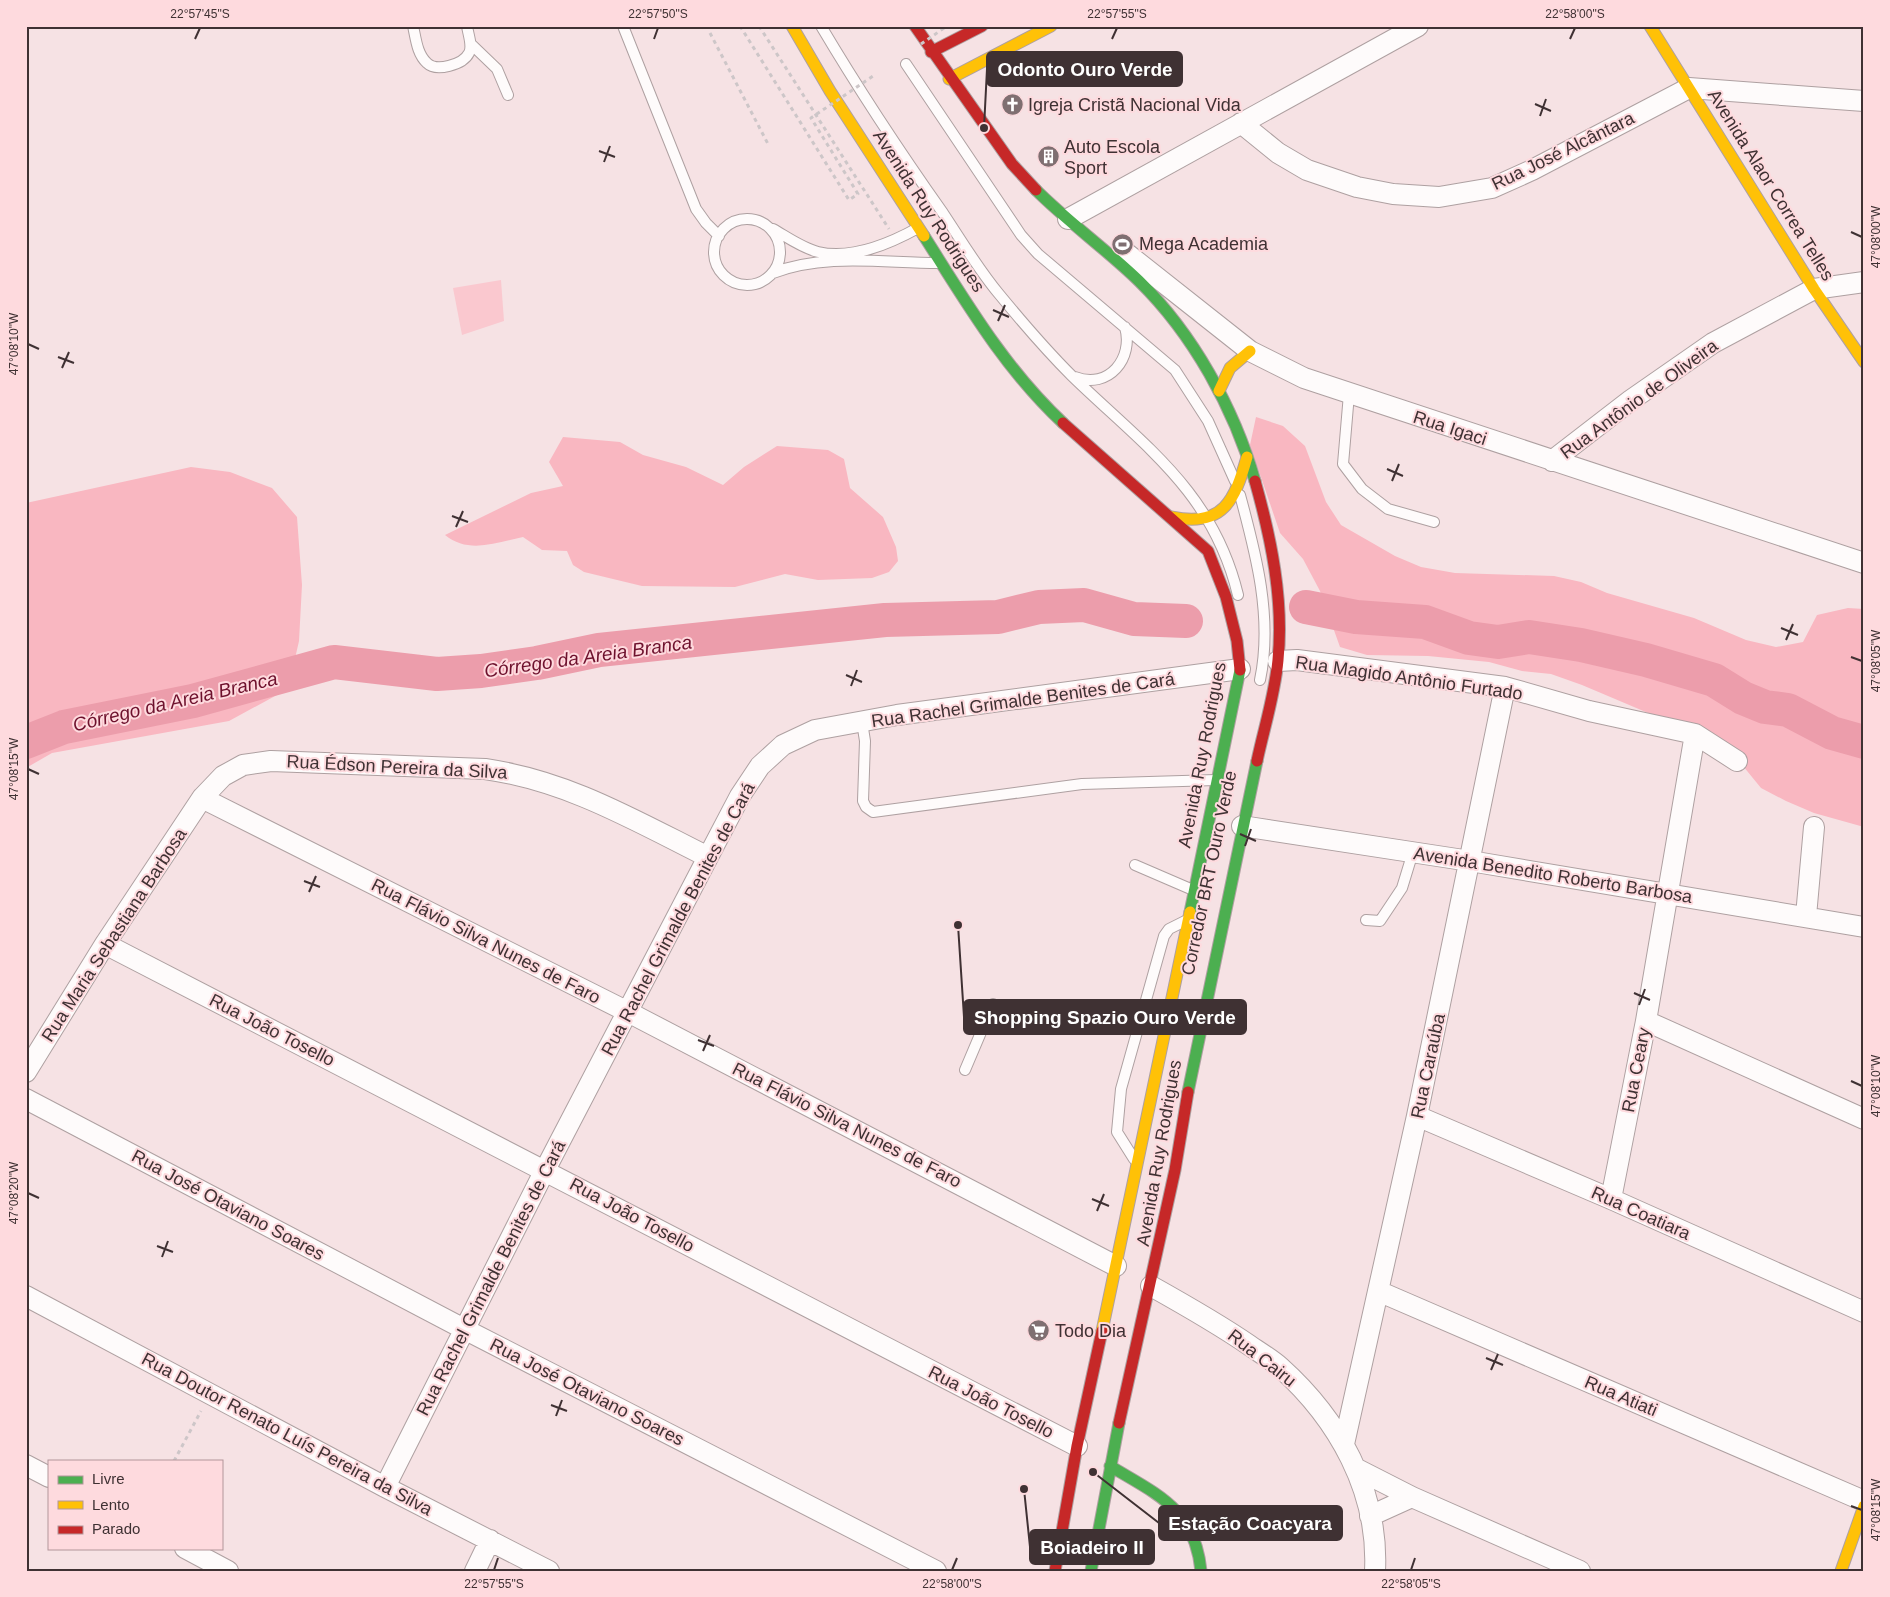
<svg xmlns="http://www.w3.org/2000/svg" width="1890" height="1597" viewBox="0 0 1890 1597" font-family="Helvetica,sans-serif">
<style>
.green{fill:#fac8cf}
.forest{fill:#f9b7c1}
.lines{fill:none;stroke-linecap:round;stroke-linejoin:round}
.river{stroke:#ec9dab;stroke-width:34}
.lane-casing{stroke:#aea0a1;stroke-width:12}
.street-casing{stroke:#aea0a1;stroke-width:22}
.fast-casing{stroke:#aea0a1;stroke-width:13}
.slow-casing{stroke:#aea0a1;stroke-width:13}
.jam-casing{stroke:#aea0a1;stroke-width:13}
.path{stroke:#cdc6c8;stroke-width:3;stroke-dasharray:4 4;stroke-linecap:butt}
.lane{stroke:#fefbfb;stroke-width:10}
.street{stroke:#fefbfb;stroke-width:20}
.fast{stroke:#4caf50;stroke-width:11}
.slow{stroke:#ffc107;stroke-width:11}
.jam{stroke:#c62828;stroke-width:11}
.path-bridge{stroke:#cdc6c8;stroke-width:3;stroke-dasharray:4 4;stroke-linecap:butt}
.ticks{fill:none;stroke:#3f3133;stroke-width:2}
.labels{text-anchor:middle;stroke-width:4;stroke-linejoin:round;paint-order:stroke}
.poi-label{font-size:18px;fill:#3f3133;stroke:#fedade;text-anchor:start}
.street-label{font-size:18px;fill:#3f3133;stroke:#fedade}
.water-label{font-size:19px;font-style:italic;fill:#6e112d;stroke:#fedade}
.leader{fill:none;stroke:#3f3133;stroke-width:2}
.callout-dot{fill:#3f3133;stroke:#fedade;stroke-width:2}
.callout{fill:#3f3133;stroke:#3f3133;stroke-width:2}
.callout-label{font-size:19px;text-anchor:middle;font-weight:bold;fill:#fff}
.neatline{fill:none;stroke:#3f3133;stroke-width:2}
.ticks-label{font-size:12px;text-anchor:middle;fill:#3f3133}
</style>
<rect width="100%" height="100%" fill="#f6e2e4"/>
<path class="green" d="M501,280L504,321L462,335L453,288Z"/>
<path class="forest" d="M1256,417L1283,426L1305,446L1326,502L1341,525L1395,556L1421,567L1455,573L1554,576L1581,582L1607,593L1694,618L1746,640L1776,647L1803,642L1817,615L1848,608L1864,609V827L1814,813L1786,801L1761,788L1743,766L1693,732L1582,685L1551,674L1522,671L1489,662L1428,656L1367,655L1340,647L1320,591L1303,559L1280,533L1250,445Z
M563,437L620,442L643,455L686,467L723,485L744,467L777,446L828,450L844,459L850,488L883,517L896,547L898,561L889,572L872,578L818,580L785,574L735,587L642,586L584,572L573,565L567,551L542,550L523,537C496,543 468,554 445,535L531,493L563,486L549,462Z
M191,467L230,472L272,488L297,517L302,585L299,641L288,689L229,721L52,753L26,768V503Z"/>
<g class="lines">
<path class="river" d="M1306,607L1356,617L1425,622L1469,638L1498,642L1529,637L1581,645L1646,660L1714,680L1743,698L1765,707L1788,710L1832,733L1864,742
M26,742L64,727L193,701L334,662L437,674L481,671L537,663L599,650L885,620L998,617L1039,607L1084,605L1134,619L1186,621"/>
<defs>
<path id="lane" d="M413,26C416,39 417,54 427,63C436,72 463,65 469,53C473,46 468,34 467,26
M623,26L696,209L706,223L719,236
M821,26C859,90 900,152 943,213C961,240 978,269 999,294C1022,322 1046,350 1072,376C1143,445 1213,491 1238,595
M471,44L497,69L508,95
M906,64L1021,235L1038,254L1175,370L1208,421L1235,481
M714 252a33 33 0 1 1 66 0a33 33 0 1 1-66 0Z
M773,229C787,237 802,248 818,252C852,260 889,244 918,228
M773,273C825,253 883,263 938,263
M1075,377C1109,390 1134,358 1125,327
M1349,394L1343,464L1362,489L1388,509L1434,522
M1240,495C1256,554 1273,618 1260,680
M862,722L865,741L863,801L866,807L873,812L1082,784L1216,780
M1135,865L1193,890
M1366,920L1380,921L1402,888L1413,852
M965,1070L993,1004
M1134,1159L1117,1132L1121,1089L1164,936L1169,929L1185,921"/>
<path id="street" d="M1241,123L1278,153L1307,170L1357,187L1393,194L1439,197L1492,188L1532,170L1689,88L1864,101
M1068,219L1418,26
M1126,253L1250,351L1304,378L1864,563
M1552,461L1631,400L1713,343L1814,289L1864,282
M1278,661L1297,660L1505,687L1589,711L1695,734L1737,761
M202,798L628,1012L1116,1266
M1242,826L1470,861L1864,927
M1806,916L1814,827
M105,944L1077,1446
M1646,1021L1864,1119
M26,1072L105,944L202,798L223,776L243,765L271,761L485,769C568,781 634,820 708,857
M26,1099L464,1329L936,1571
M1417,1116L1611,1199L1864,1312
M1611,1199L1646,1021L1695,734
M1151,1286C1185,1305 1217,1323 1249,1345C1259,1352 1271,1359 1280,1367C1338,1419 1379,1491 1375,1571
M1378,1291L1864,1501
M26,1296L385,1487L549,1571
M1344,1444L1417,1116L1505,687
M26,1465L49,1477
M1357,1469L1412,1497L1580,1571
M385,1487L545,1170L708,857L740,796L760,766L783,745L815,730L897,715L1240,669
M1370,1516L1412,1497
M185,1548L228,1571
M475,1571L490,1540"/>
<path id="fast" d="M1036,190C1068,222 1106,249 1139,281C1193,334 1234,408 1255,481
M924,236C966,302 1005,369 1063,423
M1190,912L1240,670
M1188,1092L1257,761
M1110,1466C1158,1495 1195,1509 1201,1571
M1091,1571L1119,1423"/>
<path id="slow" d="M792,26L830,91L924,236
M1650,26L1814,289L1864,362
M949,79L1051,26
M1219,391L1230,368L1250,351
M1172,517C1223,528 1235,500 1247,457
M1102,1331L1190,912
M1841,1571L1864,1506"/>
<path id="jam" d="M915,26L1012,164L1036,190
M931,52L982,26
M1063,423L1208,551L1226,597L1237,641L1240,670
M1255,481C1271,538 1284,600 1278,660C1275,694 1264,728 1257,761
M1119,1423L1175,1170L1188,1092
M1055,1571L1077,1446L1102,1331"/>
</defs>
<use href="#lane" class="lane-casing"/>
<use href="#street" class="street-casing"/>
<use href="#fast" class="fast-casing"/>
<use href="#slow" class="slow-casing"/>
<use href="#jam" class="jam-casing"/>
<path class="path" d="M759,26L889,229
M710,33L768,144
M174,1461L201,1411"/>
<use href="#lane" class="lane"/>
<use href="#street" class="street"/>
<use href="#fast" class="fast"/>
<use href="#slow" class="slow"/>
<use href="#jam" class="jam"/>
<path class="path-bridge" d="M740,26L849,200L858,194L811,118L873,76
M921,44L947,26"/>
</g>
<path class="ticks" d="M195,39L200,28M654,39L658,28M1112,39L1117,28M1570,39L1575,28M1535,104L1551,111M1540,116L1546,99M599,151L615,157M604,162L610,146M1851,232L1862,237M993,310L1009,317M998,321L1005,305M28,344L39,349M58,357L74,363M62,368L69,352M1387,469L1403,476M1392,481L1399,464M452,516L468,522M456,527L463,511M1781,628L1798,635M1786,640L1793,624M1851,657L1862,661M846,675L862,682M851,686L857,670M28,769L39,774M1240,834L1256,841M1245,846L1251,829M304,881L320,887M309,892L316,876M1634,993L1650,1000M1639,1005L1645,989M698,1040L714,1046M703,1051L710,1035M1851,1081L1862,1086M28,1193L39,1198M1092,1199L1109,1206M1097,1211L1104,1194M157,1246L173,1252M162,1257L168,1241M1486,1358L1503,1365M1491,1370L1498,1354M551,1405L567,1411M556,1416L562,1400M1851,1506L1862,1510M494,1570L498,1558M952,1570L957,1558M1411,1570L1415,1558"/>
<defs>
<symbol id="church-disc" viewBox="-11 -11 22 22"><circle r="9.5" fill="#7f6f71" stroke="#fedade"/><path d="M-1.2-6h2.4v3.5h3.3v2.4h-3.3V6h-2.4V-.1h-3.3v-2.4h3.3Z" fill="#fff"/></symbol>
<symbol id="building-disc" viewBox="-11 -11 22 22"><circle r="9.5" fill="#7f6f71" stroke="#fedade"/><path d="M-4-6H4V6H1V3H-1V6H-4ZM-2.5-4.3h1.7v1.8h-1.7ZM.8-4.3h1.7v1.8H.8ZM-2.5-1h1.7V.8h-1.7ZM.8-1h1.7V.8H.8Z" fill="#fff"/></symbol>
<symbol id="stadium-disc" viewBox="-11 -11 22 22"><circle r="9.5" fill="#7f6f71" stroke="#fedade"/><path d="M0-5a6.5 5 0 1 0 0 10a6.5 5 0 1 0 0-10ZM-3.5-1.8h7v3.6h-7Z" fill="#fff"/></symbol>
<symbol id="supermarket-disc" viewBox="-11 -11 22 22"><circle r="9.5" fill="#7f6f71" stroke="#fedade"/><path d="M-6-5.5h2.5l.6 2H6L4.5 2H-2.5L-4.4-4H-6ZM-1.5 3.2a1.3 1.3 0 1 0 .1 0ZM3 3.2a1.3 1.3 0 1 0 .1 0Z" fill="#fff"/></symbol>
</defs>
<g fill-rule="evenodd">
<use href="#church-disc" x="1000" y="92" width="25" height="25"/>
<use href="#building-disc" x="1036" y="144" width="25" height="25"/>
<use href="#stadium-disc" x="1110" y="232" width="25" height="25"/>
<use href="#supermarket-disc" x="1026" y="1318" width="25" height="25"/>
</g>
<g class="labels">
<g class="poi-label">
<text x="1028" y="111">Igreja Cristã Nacional Vida</text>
<text x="1064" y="153">Auto Escola<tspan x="1064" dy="21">Sport</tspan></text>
<text x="1139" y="250">Mega Academia</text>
<text x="1055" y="1337">Todo Dia</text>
</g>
<g class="street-label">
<text transform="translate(1563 151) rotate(-26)" y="6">Rua José Alcântara</text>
<text transform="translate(1771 185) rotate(58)" y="6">Avenida Alaor Correa Telles</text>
<text transform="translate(929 211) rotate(57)" y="6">Avenida Ruy Rodrigues</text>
<text transform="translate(1639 399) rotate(-36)" y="6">Rua Antônio de Oliveira</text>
<text transform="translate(1450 428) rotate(18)" y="6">Rua Igaci</text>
<text transform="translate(1409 678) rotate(8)" y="6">Rua Magido Antônio Furtado</text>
<text transform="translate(1023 700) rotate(-8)" y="6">Rua Rachel Grimalde Benites de Cará</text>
<text transform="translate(1202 755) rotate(-79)" y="6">Avenida Ruy Rodrigues</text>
<text transform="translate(397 767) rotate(3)" y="6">Rua Édson Pereira da Silva</text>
<text transform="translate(1209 873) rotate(-78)" y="6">Corredor BRT Ouro Verde</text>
<text transform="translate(1553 875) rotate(9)" y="6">Avenida Benedito Roberto Barbosa</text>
<text transform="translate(678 919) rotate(-62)" y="6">Rua Rachel Grimalde Benites de Cará</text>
<text transform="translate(114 935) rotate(-57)" y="6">Rua Maria Sebastiana Barbosa</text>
<text transform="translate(486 941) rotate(27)" y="6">Rua Flávio Silva Nunes de Faro</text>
<text transform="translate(272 1030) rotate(27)" y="6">Rua João Tosello</text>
<text transform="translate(1428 1066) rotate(-78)" y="6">Rua Caraúba</text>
<text transform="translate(1636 1070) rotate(-79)" y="6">Rua Ceary</text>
<text transform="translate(847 1125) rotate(27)" y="6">Rua Flávio Silva Nunes de Faro</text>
<text transform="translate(1159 1153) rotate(-80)" y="6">Avenida Ruy Rodrigues</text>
<text transform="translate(228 1205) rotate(28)" y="6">Rua José Otaviano Soares</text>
<text transform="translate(1641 1213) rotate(24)" y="6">Rua Coatiara</text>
<text transform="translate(632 1215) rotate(28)" y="6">Rua João Tosello</text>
<text transform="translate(491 1278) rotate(-63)" y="6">Rua Rachel Grimalde Benites de Cará</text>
<text transform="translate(1262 1358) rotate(38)" y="6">Rua Cairu</text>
<text transform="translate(587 1392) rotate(27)" y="6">Rua José Otaviano Soares</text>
<text transform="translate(1621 1396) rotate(23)" y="6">Rua Atiati</text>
<text transform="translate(991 1402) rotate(27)" y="6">Rua João Tosello</text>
<text transform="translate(287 1434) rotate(28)" y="6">Rua Doutor Renato Luís Pereira da Silva</text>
</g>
<g class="water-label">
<text transform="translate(588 656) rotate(-8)" y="7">Córrego da Areia Branca</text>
<text transform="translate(175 701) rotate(-13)" y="7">Córrego da Areia Branca</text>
</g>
</g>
<path class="leader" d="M984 128L987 69M958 925L964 1017M1093 1472L1159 1523M1024 1489L1030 1547"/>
<g class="callout-dot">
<circle cx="984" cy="128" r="5"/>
<circle cx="958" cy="925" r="5"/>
<circle cx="1093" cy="1472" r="5"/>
<circle cx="1024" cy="1489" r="5"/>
</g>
<g class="callout">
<rect x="987" y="52" width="195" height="34" rx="5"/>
<rect x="964" y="1000" width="282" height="34" rx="5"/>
<rect x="1159" y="1506" width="183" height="34" rx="5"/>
<rect x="1030" y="1530" width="124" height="34" rx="5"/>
</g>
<g class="callout-label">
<text x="1085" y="76">Odonto Ouro Verde</text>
<text x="1105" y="1024">Shopping Spazio Ouro Verde</text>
<text x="1250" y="1530">Estação Coacyara</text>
<text x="1092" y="1554">Boiadeiro II</text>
</g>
<rect width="1890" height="1597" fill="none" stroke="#fedade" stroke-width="55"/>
<rect x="48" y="1460" width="175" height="90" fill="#fedade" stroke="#b2969a"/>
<rect x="58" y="1476" width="25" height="8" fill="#4caf50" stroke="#b2969a"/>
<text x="92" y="1484" font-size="15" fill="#3f3133">Livre</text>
<rect x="58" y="1501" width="25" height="8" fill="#ffc107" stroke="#b2969a"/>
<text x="92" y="1510" font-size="15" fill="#3f3133">Lento</text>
<rect x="58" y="1526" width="25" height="8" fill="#c62828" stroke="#b2969a"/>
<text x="92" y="1534" font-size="15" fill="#3f3133">Parado</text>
<rect x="28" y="28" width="1834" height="1542" class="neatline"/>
<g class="ticks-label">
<text x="200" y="18">22°57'45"S</text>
<text x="658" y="18">22°57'50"S</text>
<text x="1117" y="18">22°57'55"S</text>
<text x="1575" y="18">22°58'00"S</text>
<text transform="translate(1876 237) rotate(-90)" y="4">47°08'00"W</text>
<text transform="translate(14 344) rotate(-90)" y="4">47°08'10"W</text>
<text transform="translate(1876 661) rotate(-90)" y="4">47°08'05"W</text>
<text transform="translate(14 769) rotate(-90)" y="4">47°08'15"W</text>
<text transform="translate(1876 1086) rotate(-90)" y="4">47°08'10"W</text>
<text transform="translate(14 1193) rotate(-90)" y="4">47°08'20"W</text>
<text transform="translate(1876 1510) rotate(-90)" y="4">47°08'15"W</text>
<text x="494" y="1588">22°57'55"S</text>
<text x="952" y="1588">22°58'00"S</text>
<text x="1411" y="1588">22°58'05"S</text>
</g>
</svg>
